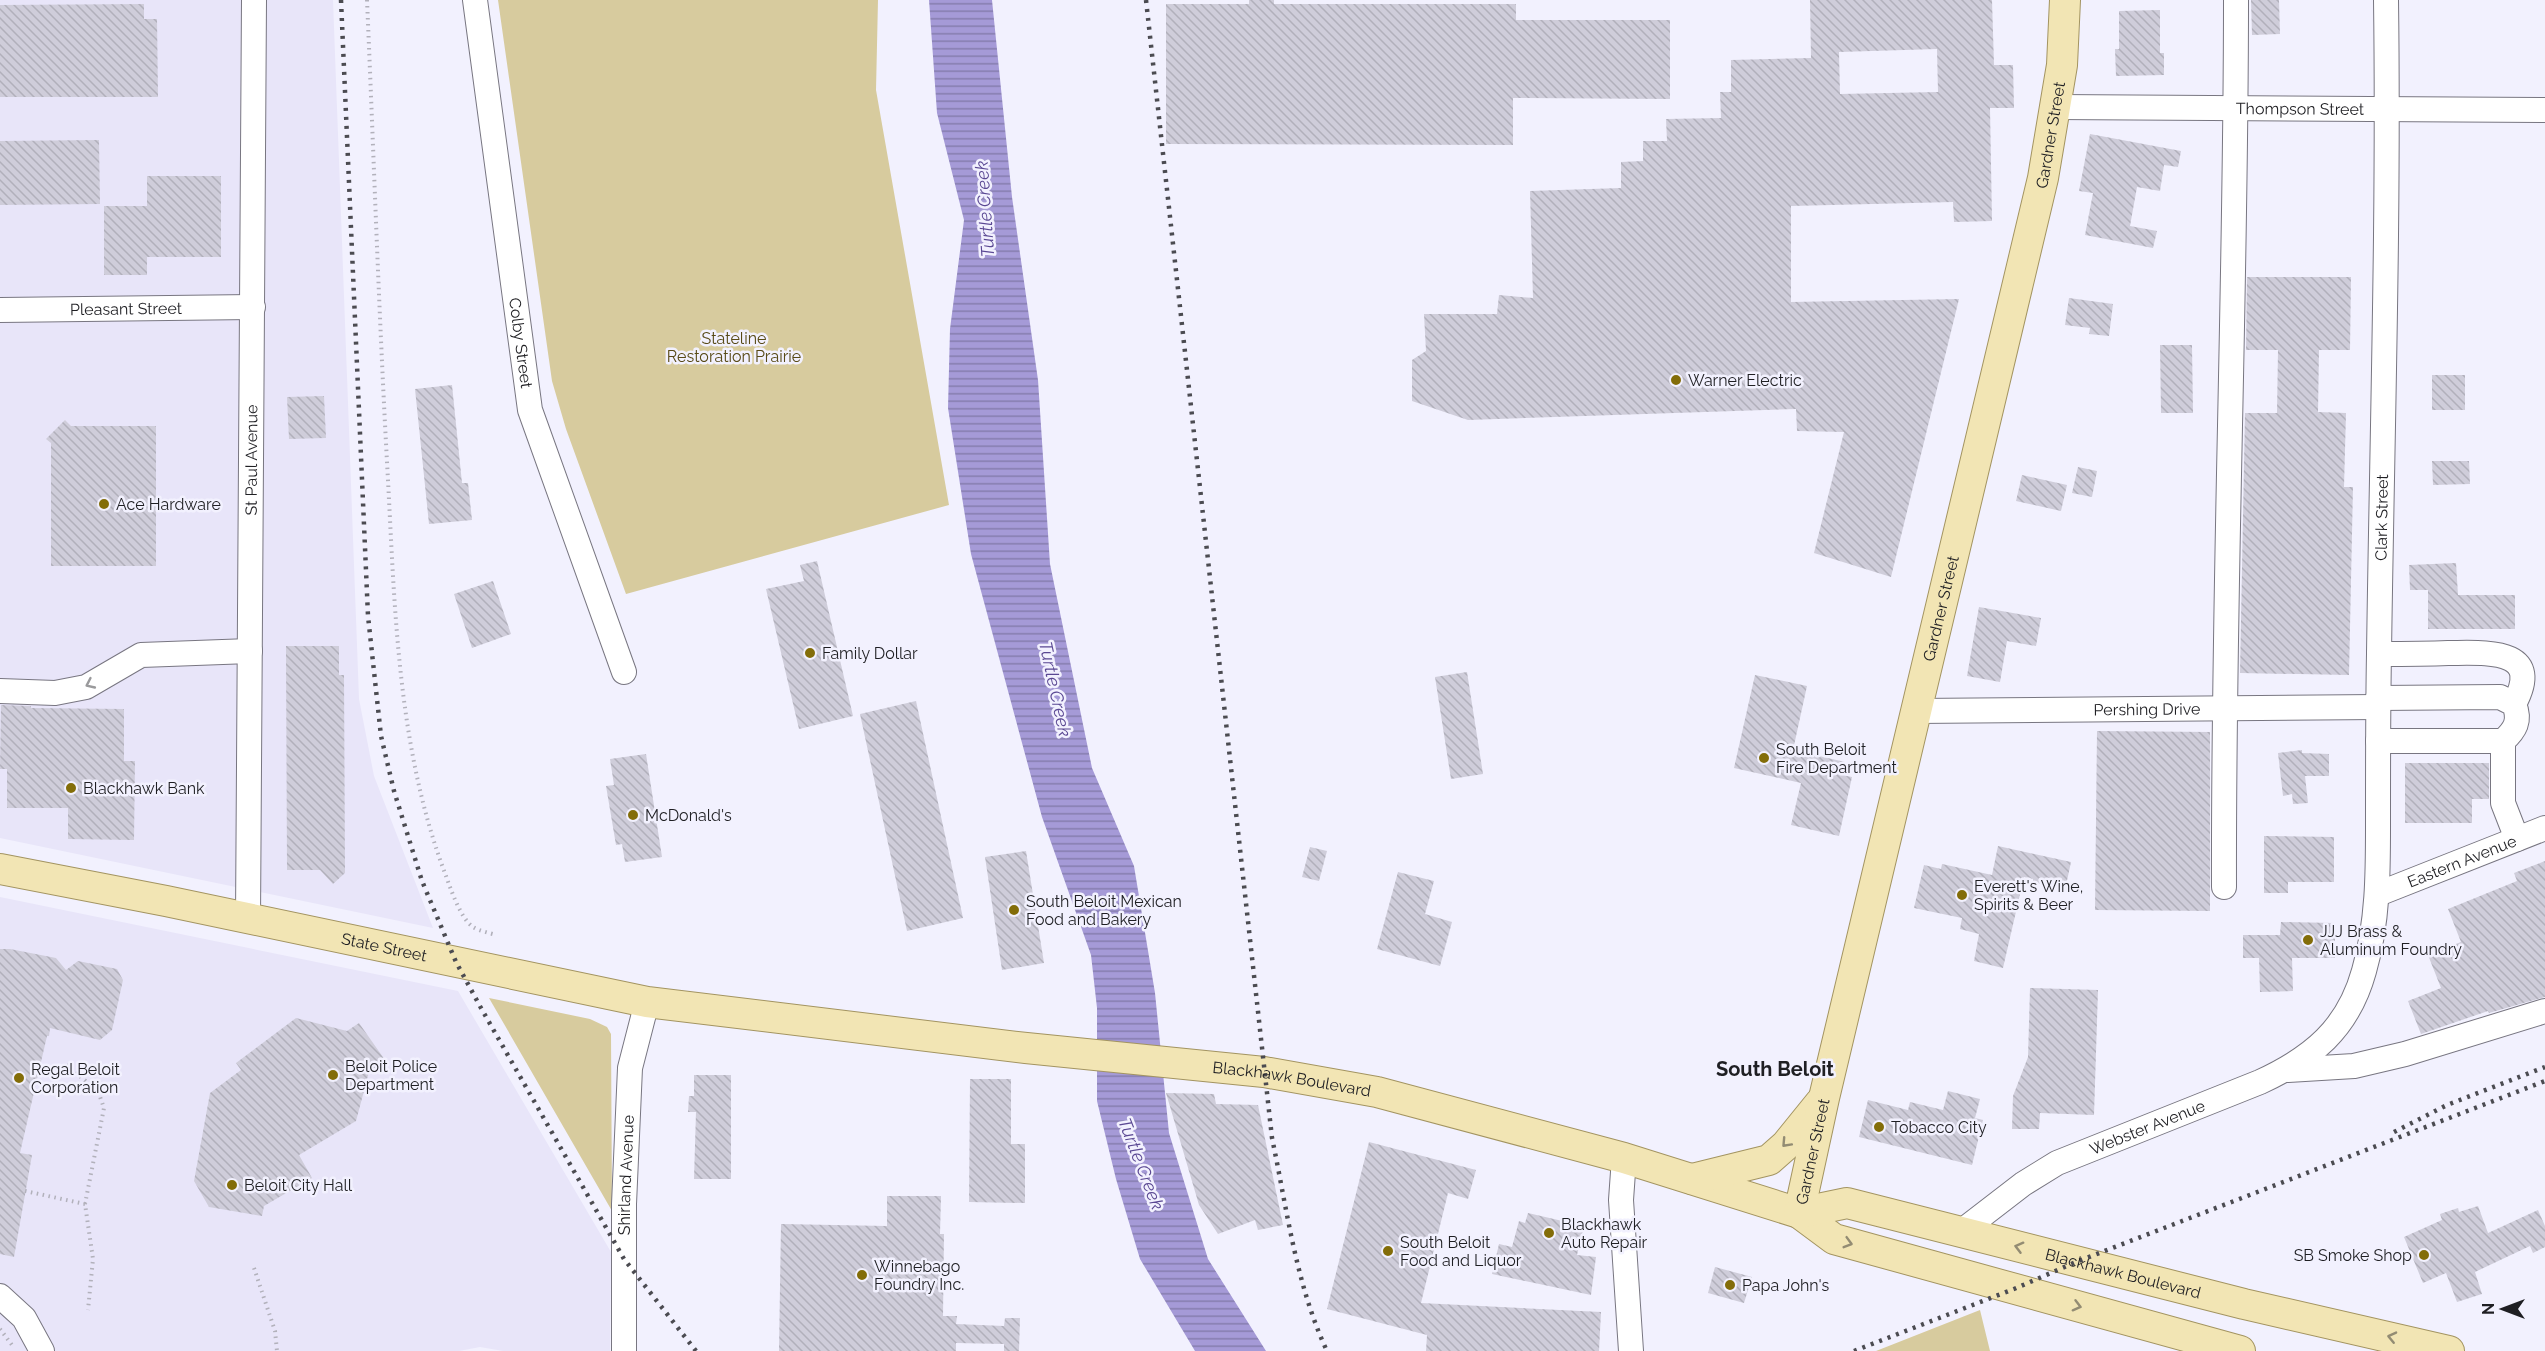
<svg xmlns="http://www.w3.org/2000/svg" width="2545" height="1351" viewBox="0 0 2545 1351" font-family="Raleway,sans-serif">
<style>
.built{fill:#e8e5f9}
.park{fill:#d7cb9e}
.water{fill:url(#water-rules)}
.building{fill:url(#building-back-hatch);fill-rule:evenodd}
.lines{fill:none;stroke-linecap:round;stroke-linejoin:round}
.minor-casing{stroke:#787681;stroke-width:26}
.major-casing{stroke:#a39461;stroke-width:32}
.path{stroke:#b2b1bb;stroke-width:4;stroke-dasharray:1.5 4.5;stroke-linecap:butt}
.minor{stroke:#fff;stroke-width:24}
.major{stroke:#f2e5b4;stroke-width:30}
.rail{stroke:#4b4b51;stroke-width:4.5;stroke-dasharray:3 6;stroke-linecap:butt}
.oneway{stroke:#9a9a9c}
.oneway2{stroke:#938c73}
.poi-dot{fill:#836d09;stroke:#f2f1fe;stroke-width:2}
.labels{text-anchor:middle;stroke-width:5;stroke-linejoin:round;paint-order:stroke}
.street-label{font-size:16px;fill:#1f1f23;stroke:#f2f1fe}
.park-label{font-size:16px;fill:#574915;stroke:#f2f1fe}
.poi-label{font-size:16px;fill:#1f1f23;stroke:#f2f1fe;text-anchor:start}
.water-label{font-size:18px;font-style:italic;fill:#5a4893;stroke:#f2f1fe}
.quarter-label{font-size:20px;font-weight:bold;fill:#1f1f23;stroke:#f2f1fe}
</style>
<defs>
<pattern id="water-rules" width="6" height="5" patternUnits="userSpaceOnUse" patternTransform="scale(1.5)"><rect width="6" height="5" fill="#a59ad7"/><path d="M0 2.5h6" fill="none" stroke="#867dae"/></pattern>
<pattern id="building-back-hatch" width="6" height="6" patternUnits="userSpaceOnUse" patternTransform="scale(1.5)"><rect width="6" height="6" fill="#cfcdda"/><path d="M-1 5l2 2M0 0l6 6M5-1l2 2" fill="none" stroke="#b1b0bb"/></pattern>
</defs>
<rect width="100%" height="100%" fill="#f2f1fe"/>
<path class="built" d="M0,0H333L359,699L374,776L433,928L0,838Z
M0,897L458,991L611,1252L610,1351H503L480,1347L459,1351H0Z"/>
<path class="park" d="M498,0H878L876,90L949,505L626,594L566,429L552,381Z
M489,998L590,1019L607,1027L611,1034L612,1211Z
M1980,1310L1990,1351H1876Z"/>
<path class="water" d="M929,0H992L1012,197L1038,380L1050,564L1092,768L1134,866L1155,993L1169,1133L1208,1259L1266,1351H1195L1140,1259L1116,1179L1097,1101V1008L1091,955L1042,817L971,554L948,408L950,329L964,220L937,113Z"/>
<path class="building" d="M1249,0H1274V4H1516V20H1670V99L1513,98V145L1166,144V4H1249Z
M1810,0H1992L1994,65H2013L2014,108H1990L1992,221L1954,222L1953,202L1791,206V302L1959,299L1891,577L1814,553L1844,432L1797,431L1796,409L1468,420L1412,401V360L1426,351L1424,314H1497L1499,295L1533,298L1530,191L1621,188V162L1643,161V141H1667L1666,119L1721,118L1720,92H1731V60L1811,58ZM1937,49L1938,92L1840,94L1839,52Z
M2251,0H2279L2280,34L2252,35Z
M144,4V19H157L158,97H0V5Z
M2160,10V53H2164V75L2116,76L2115,49H2119V11Z
M2090,134L2181,151L2178,167L2164,165L2160,191L2137,187L2130,226L2157,231L2153,248L2085,235L2093,193L2079,191Z
M99,140L100,204L0,205V141Z
M147,176H221V257H147V275H104V206H147Z
M2247,277H2351L2350,350H2319L2318,412L2346,413L2344,487H2353L2349,675L2240,673L2245,413H2277L2278,350H2246Z
M2069,298L2113,304L2109,336L2089,334L2090,328L2065,325Z
M2160,345H2192L2193,413H2161Z
M2432,375H2465V410H2432Z
M452,385L462,483H468L472,520L429,524L415,389Z
M324,396L326,438L289,439L287,397Z
M65,420L71,426H156V566H51V443L46,439Z
M2432,461H2469L2470,484L2433,485Z
M2078,467L2097,471L2092,497L2072,493Z
M2022,475L2067,485L2061,511L2016,501Z
M817,561L853,716L799,729L766,589L804,581L800,565Z
M2456,563L2458,595H2515V629H2428V590H2410L2409,565Z
M493,581L511,634L472,648L454,594Z
M1979,607L2041,618L2036,646L2007,641L2000,682L1967,676Z
M286,646H339V675H344L345,873L333,884L320,870H287Z
M1467,672L1483,774L1451,779L1435,677Z
M1755,675L1807,686L1793,750L1845,762L1842,775L1852,777L1839,836L1791,825L1801,783L1734,768Z
M916,701L963,918L907,931L860,714Z
M1,705L31,706V708L124,709V761H135L134,840L68,839V808H7V769H0Z
M2097,731L2210,732V911L2095,910Z
M2302,750V753L2329,754V776H2305L2308,803L2293,804L2292,794L2283,796L2278,753Z
M646,754L662,857L625,862L622,844L616,845L606,786L614,785L610,759Z
M2405,763H2489V799H2472V823H2405Z
M2264,836L2334,837V882H2288V893H2264Z
M1998,846L2071,862L2065,890L2033,882V879L2024,877L2003,968L1974,961L1979,934L1960,929L1962,918L1914,908L1924,865L1941,869L1942,864L1992,875Z
M1310,847L1327,851L1319,881L1302,877Z
M1026,851L1044,963L1002,970L985,857Z
M2545,861V997L2489,1013L2488,1011L2421,1034L2408,1001L2441,988L2428,955L2461,942L2448,909L2517,881L2514,873Z
M1398,872L1434,881L1425,914L1452,922L1440,966L1377,949Z
M2281,922L2335,923V958H2292L2293,991L2260,992L2259,958H2243V935H2280Z
M0,949H10L56,958L66,970L78,961L117,969L123,980L112,1030L100,1040L50,1028L49,1036H47L20,1153L32,1155L14,1257L0,1254Z
M2030,988L2098,990L2094,1115L2040,1113L2039,1129H2012L2013,1096L2028,1057Z
M296,1018L347,1031L359,1023L385,1060L369,1072L356,1121L299,1155L312,1178L264,1206L262,1216L209,1207L194,1181L210,1093L241,1070L236,1063Z
M694,1075H731V1179H694L696,1112H688L689,1096H694Z
M970,1079H1011V1144H1025V1203L969,1202Z
M1948,1091L1980,1099L1975,1118L1983,1120L1972,1165L1859,1137L1868,1100L1908,1110L1910,1102L1943,1110Z
M1166,1093L1214,1094L1216,1104L1258,1105L1283,1225L1258,1230L1255,1220L1218,1234L1199,1205Z
M1369,1142L1476,1170L1468,1199L1448,1193L1421,1303L1601,1312L1599,1351H1426L1427,1335L1327,1309Z
M887,1196H941L940,1234H944L943,1316H957L956,1324L1004,1326L1005,1318H1020L1019,1351H1004V1344L956,1343V1351H779L781,1224L887,1226Z
M2478,1206L2488,1233L2538,1210L2545,1226V1247L2533,1253L2530,1246L2475,1272L2482,1294L2457,1302L2446,1273L2423,1283L2404,1237L2442,1220L2440,1214L2458,1208L2459,1212Z
M1528,1213L1584,1226L1577,1255L1596,1257L1591,1295L1492,1274L1499,1244L1512,1247L1519,1221L1525,1223Z
M1715,1267L1752,1277L1744,1303L1708,1293Z"/>
<g class="lines">
<defs>
<g id="minor">
<path id="s1" d="M475,0L530,410L624,672"/>
<path id="s2" d="M2056,107L2545,110"/>
<path id="s3" d="M0,310L253,307"/>
<path d="M2379,654C2402,654 2425,654 2448,653C2484,653 2545,647 2514,704"/>
<path d="M0,691L55,693L86,687L141,655L250,651"/>
<path d="M2378,698L2500,697L2514,704C2521,721 2515,730 2503,741"/>
<path id="s4" d="M1916,711L2378,707"/>
<path d="M2378,741H2503V803L2517,839"/>
<path d="M2224,887C2223,591 2236,296 2236,0"/>
<path id="s5" d="M2378,894L2545,828"/>
<path id="s6" d="M248,919L254,0"/>
<path d="M2288,1070L2354,1066L2405,1054L2545,1011"/>
<path d="M1624,1158L1621,1200L1631,1351"/>
<path id="s7" d="M1962,1231L2023,1184L2057,1163L2260,1082C2312,1058 2348,1029 2364,971C2379,919 2378,866 2378,813C2378,760 2378,707 2379,654C2382,436 2389,218 2386,0"/>
<path d="M0,1296L24,1318L42,1351"/>
<path id="s8" d="M624,1351V1204L630,1068L647,1002"/>
</g>
<g id="major">
<path id="s9" d="M0,869L166,901L647,1002L1026,1048L1264,1072L1377,1092L1624,1158L1799,1213L1834,1239L2240,1351"/>
<path d="M1692,1179L1769,1160L1786,1145L1820,1103"/>
<path id="s10" d="M1799,1213L1824,1098L2043,178L2062,65L2065,0"/>
<path id="s11" d="M1799,1213L1847,1203L2244,1304L2449,1351"/>
</g>
</defs>
<use href="#minor" class="minor-casing"/>
<use href="#major" class="major-casing"/>
<path class="path" d="M367,0C374,160 379,320 388,480C395,614 398,750 446,876C451,890 461,919 473,927C479,931 490,933 496,935
M66,1065L98,1091L104,1108L85,1204
M25,1191L85,1204L93,1259L88,1310
M254,1268L275,1331L277,1351
M0,1329L12,1345"/>
<use href="#minor" class="minor"/>
<use href="#major" class="major"/>
<path class="rail" d="M341,0L368,616L381,736L394,791L422,881L456,962L481,1008L624,1259L696,1351
M1146,0L1272,1138C1287,1209 1296,1285 1327,1351
M2394,1132L2447,1105L2545,1067
M1854,1351L2014,1289L2076,1262L2545,1081"/>
</g>
<defs><path id="oneway-chevron" d="M-2-3.5L2.5 0L-2 3.5" fill="none" stroke-width="1.6" stroke-linecap="round" stroke-linejoin="round" transform="scale(1.5)"/></defs>
<use class="oneway" href="#oneway-chevron" transform="translate(90 684) rotate(155)"/>
<g class="oneway2">
<use href="#oneway-chevron" transform="translate(1786 1143) rotate(133)"/>
<use href="#oneway-chevron" transform="translate(1848 1243) rotate(16)"/>
<use href="#oneway-chevron" transform="translate(2019 1247) rotate(-165)"/>
<use href="#oneway-chevron" transform="translate(2077 1306) rotate(15)"/>
<use href="#oneway-chevron" transform="translate(2392 1337) rotate(-167)"/>
</g>
<g class="poi-dot">
<circle cx="1676" cy="380" r="6"/>
<circle cx="104" cy="504" r="6"/>
<circle cx="810" cy="653" r="6"/>
<circle cx="1764" cy="758" r="6"/>
<circle cx="71" cy="788" r="6"/>
<circle cx="633" cy="815" r="6"/>
<circle cx="1962" cy="895" r="6"/>
<circle cx="1014" cy="910" r="6"/>
<circle cx="2308" cy="940" r="6"/>
<circle cx="333" cy="1075" r="6"/>
<circle cx="19" cy="1078" r="6"/>
<circle cx="1879" cy="1127" r="6"/>
<circle cx="232" cy="1185" r="6"/>
<circle cx="1549" cy="1233" r="6"/>
<circle cx="1388" cy="1251" r="6"/>
<circle cx="2424" cy="1255" r="6"/>
<circle cx="862" cy="1275" r="6"/>
<circle cx="1730" cy="1285" r="6"/>
</g>
<g class="labels">
<g class="street-label">
<text dy="6" stroke="none"><textPath href="#s2" startOffset="244">Thompson Street</textPath></text>
<text dy="6" stroke="none"><textPath href="#s10" startOffset="1107">Gardner Street</textPath></text>
<text dy="6" stroke="none"><textPath href="#s3" startOffset="126">Pleasant Street</textPath></text>
<text dy="6" stroke="none"><textPath href="#s1" startOffset="346">Colby Street</textPath></text>
<text dy="6" stroke="none"><textPath href="#s6" startOffset="459">St Paul Avenue</textPath></text>
<text dy="6" stroke="none"><textPath href="#s7" startOffset="948">Clark Street</textPath></text>
<text dy="6" stroke="none"><textPath href="#s10" startOffset="621">Gardner Street</textPath></text>
<text dy="6" stroke="none"><textPath href="#s4" startOffset="231">Pershing Drive</textPath></text>
<text dy="6" stroke="none"><textPath href="#s5" startOffset="90">Eastern Avenue</textPath></text>
<text dy="6" stroke="none"><textPath href="#s9" startOffset="392">State Street</textPath></text>
<text dy="6" stroke="none"><textPath href="#s9" startOffset="1310">Blackhawk Boulevard</textPath></text>
<text dy="6" stroke="none"><textPath href="#s7" startOffset="214">Webster Avenue</textPath></text>
<text dy="6" stroke="none"><textPath href="#s10" startOffset="63">Gardner Street</textPath></text>
<text dy="6" stroke="none"><textPath href="#s8" startOffset="176">Shirland Avenue</textPath></text>
<text dy="6" stroke="none"><textPath href="#s11" startOffset="334">Blackhawk Boulevard</textPath></text>
</g>
<g class="park-label">
<text x="734" y="344">Stateline<tspan x="734" dy="18">Restoration Prairie</tspan></text>
</g>
<g class="poi-label">
<text x="1688" y="386">Warner Electric</text>
<text x="116" y="510">Ace Hardware</text>
<text x="822" y="659">Family Dollar</text>
<text x="1776" y="755">South Beloit<tspan x="1776" dy="18">Fire Department</tspan></text>
<text x="83" y="794">Blackhawk Bank</text>
<text x="645" y="821">McDonald's</text>
<text x="1974" y="892">Everett's Wine,<tspan x="1974" dy="18">Spirits &amp; Beer</tspan></text>
<text x="1026" y="907">South Beloit Mexican<tspan x="1026" dy="18">Food and Bakery</tspan></text>
<text x="2320" y="937">JJJ Brass &amp;<tspan x="2320" dy="18">Aluminum Foundry</tspan></text>
<text x="345" y="1072">Beloit Police<tspan x="345" dy="18">Department</tspan></text>
<text x="31" y="1075">Regal Beloit<tspan x="31" dy="18">Corporation</tspan></text>
<text x="1891" y="1133">Tobacco City</text>
<text x="244" y="1191">Beloit City Hall</text>
<text x="1561" y="1230">Blackhawk<tspan x="1561" dy="18">Auto Repair</tspan></text>
<text x="1400" y="1248">South Beloit<tspan x="1400" dy="18">Food and Liquor</tspan></text>
<text x="2412" y="1261" text-anchor="end">SB Smoke Shop</text>
<text x="874" y="1272">Winnebago<tspan x="874" dy="18">Foundry Inc.</tspan></text>
<text x="1742" y="1291">Papa John's</text>
</g>
<g class="water-label">
<text transform="translate(985 209) rotate(-94)" y="6">Turtle Creek</text>
<text transform="translate(1055 689) rotate(78)" y="6">Turtle Creek</text>
<text transform="translate(1141 1164) rotate(69)" y="6">Turtle Creek</text>
</g>
<g class="quarter-label">
<text x="1775" y="1076">South Beloit</text>
</g>
</g>
<g transform="translate(2503 1309) rotate(270)" stroke="#f2f1fe" stroke-width="4.5" paint-order="stroke">
<path d="M0-4.5L10 22L0 15L-10 22Z" fill="#1f1f23"/>
<text y="-9" font-size="16" font-weight="bold" text-anchor="middle" fill="#1f1f23">N</text>
</g>
</svg>
